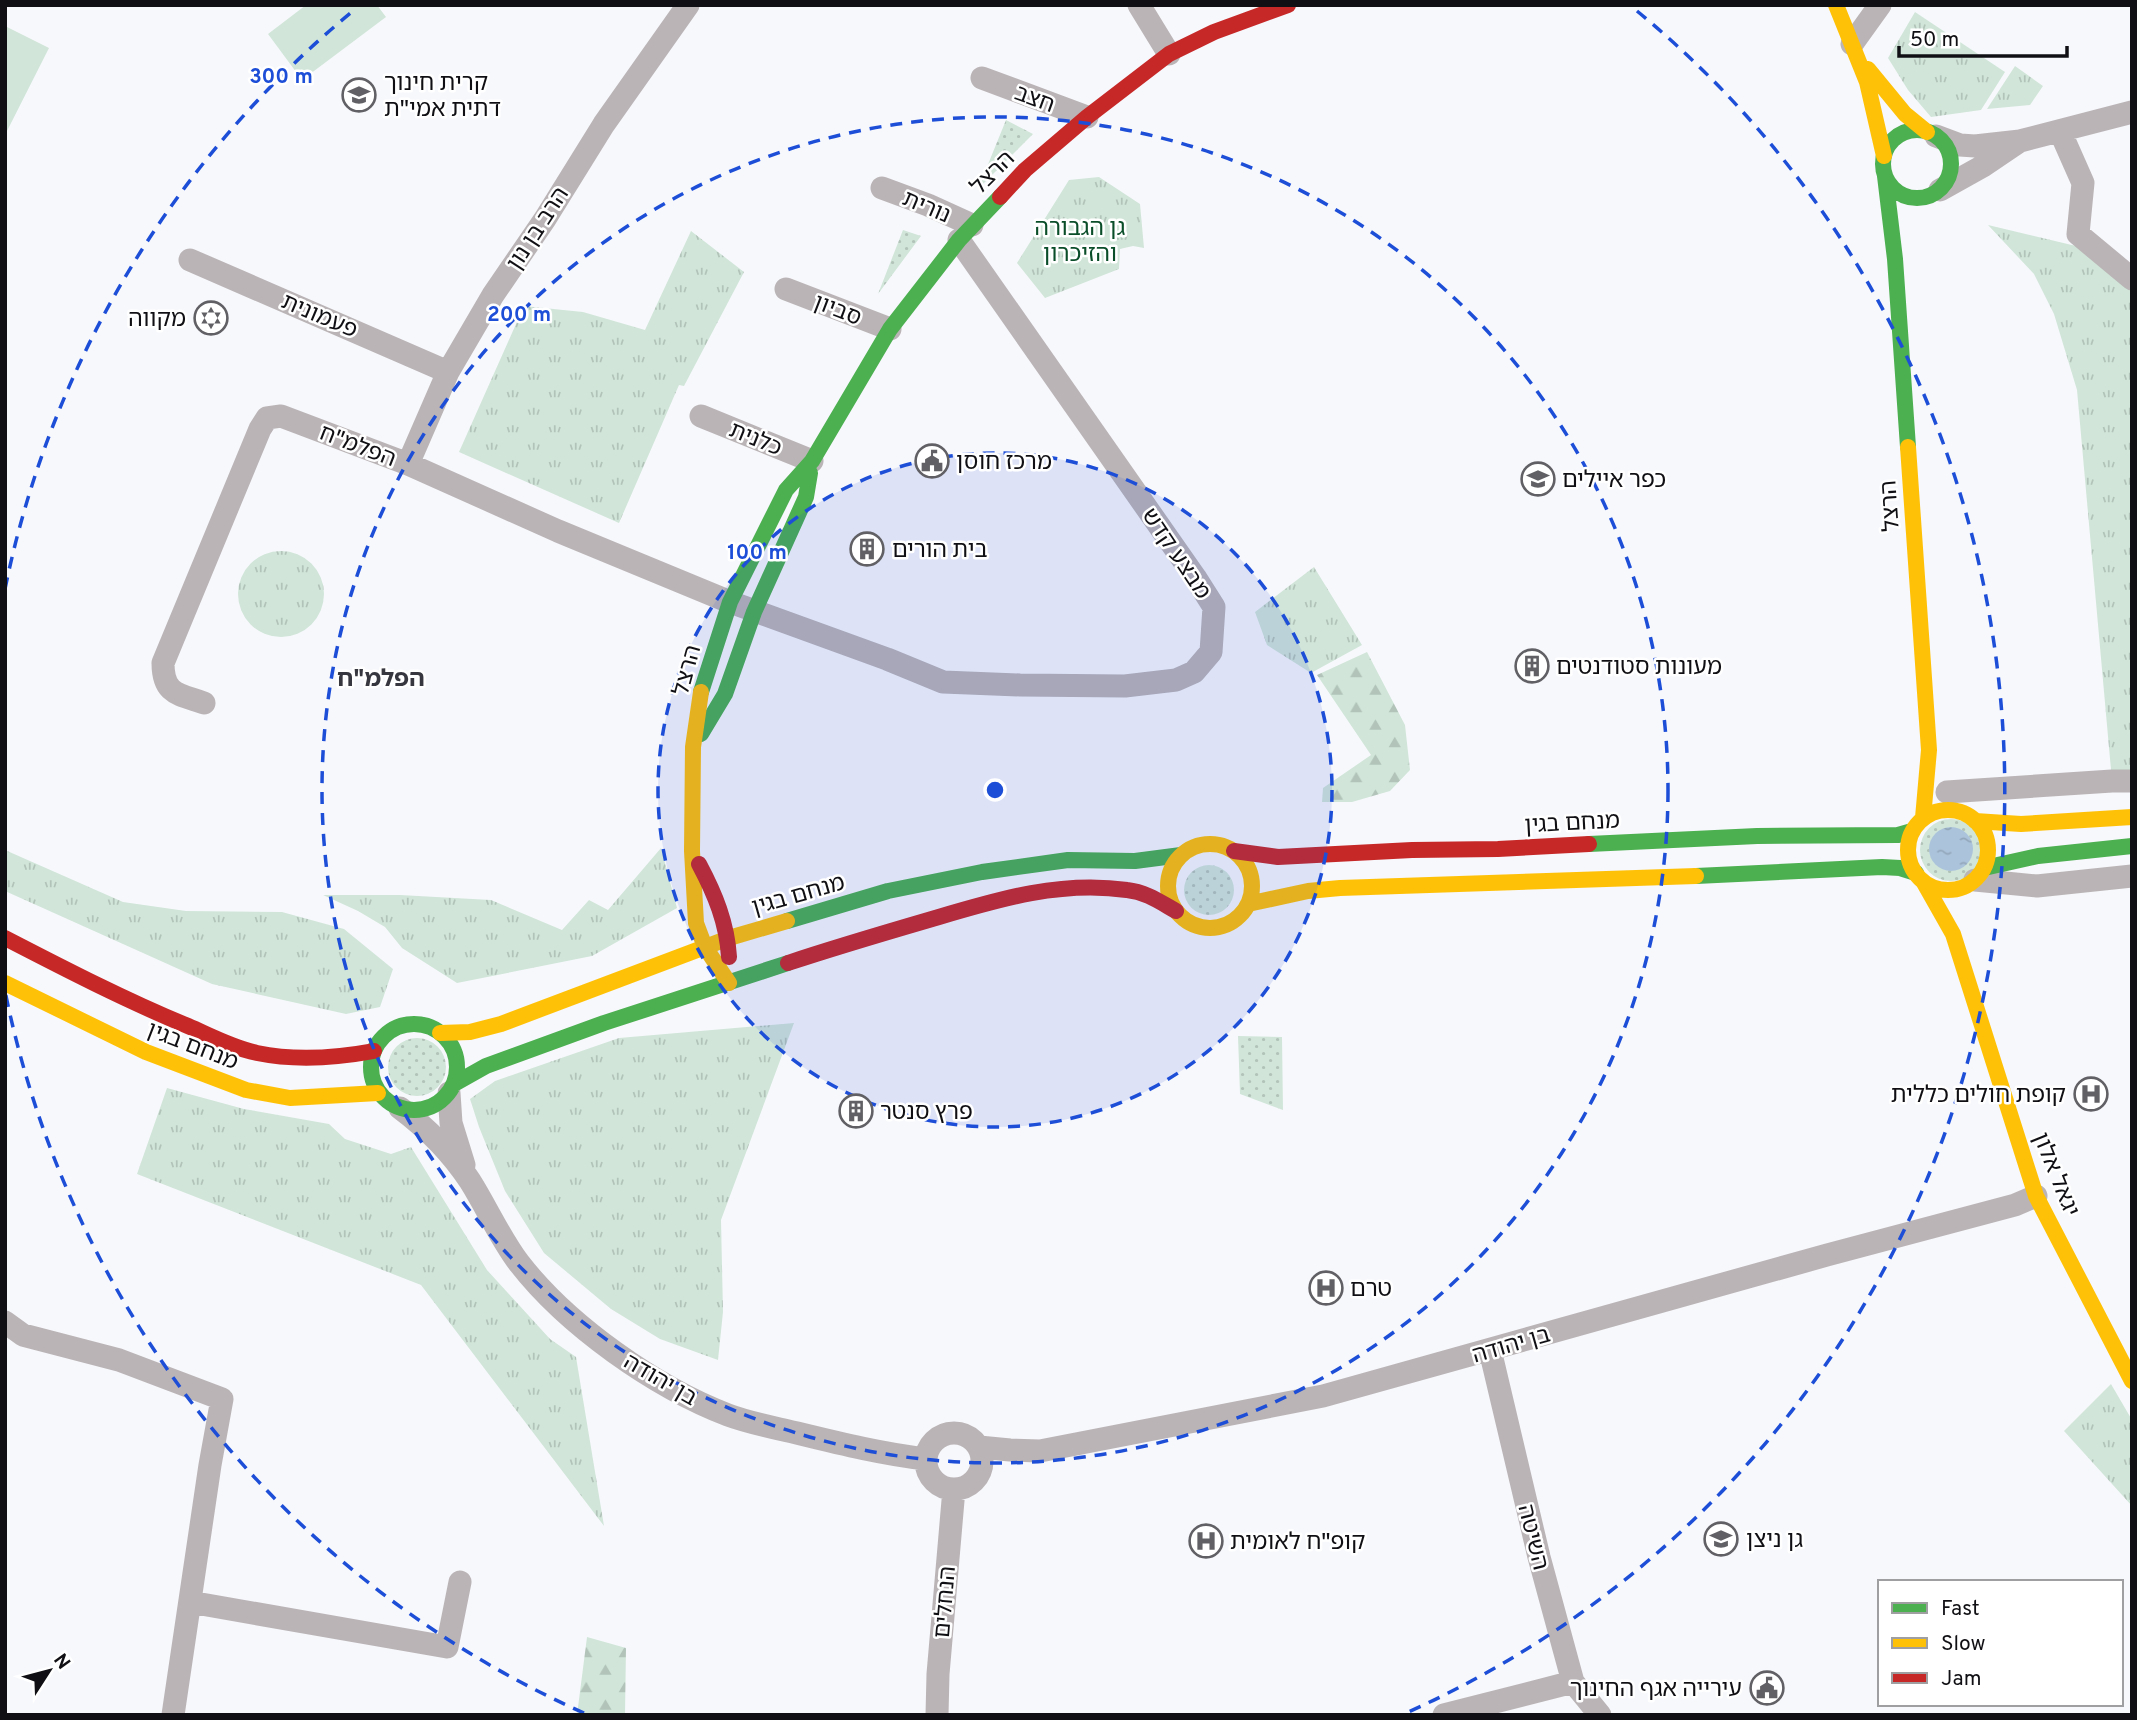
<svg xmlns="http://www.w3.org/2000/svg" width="2137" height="1720" viewBox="0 0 2137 1720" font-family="Overpass,'Noto Sans Hebrew',sans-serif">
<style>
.grass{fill:url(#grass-dots)}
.forest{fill:url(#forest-firs)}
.park{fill:url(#park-tufts)}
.garden{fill:#d1e6d9}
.water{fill:url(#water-ripples)}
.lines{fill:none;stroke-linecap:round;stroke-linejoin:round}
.street{stroke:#bab4b6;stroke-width:23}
.fast{stroke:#4caf50;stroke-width:16}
.slow{stroke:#ffc107;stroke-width:16}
.jam{stroke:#c62828;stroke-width:16}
.ring{fill:none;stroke:#1d4ed8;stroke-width:3.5;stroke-dasharray:12 9}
.labels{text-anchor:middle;stroke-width:5;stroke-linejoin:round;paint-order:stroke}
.poi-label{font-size:23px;fill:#101014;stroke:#fff;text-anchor:start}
.street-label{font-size:23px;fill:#101014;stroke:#fff}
.park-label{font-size:23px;fill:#0a4d29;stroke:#fff}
.neighbourhood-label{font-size:24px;font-weight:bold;fill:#37373f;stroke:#fff}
.centre{fill:#1d4ed8;stroke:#fff;stroke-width:3.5}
.ring-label{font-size:21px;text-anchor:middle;font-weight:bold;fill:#1d4ed8;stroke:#fff;stroke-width:5;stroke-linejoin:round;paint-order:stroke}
</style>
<defs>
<pattern id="grass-dots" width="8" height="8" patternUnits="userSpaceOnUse" patternTransform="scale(1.75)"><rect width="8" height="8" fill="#d1e6d9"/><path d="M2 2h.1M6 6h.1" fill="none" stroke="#b2c4b9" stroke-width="1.8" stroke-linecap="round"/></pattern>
<pattern id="forest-firs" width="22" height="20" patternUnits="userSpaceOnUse" patternTransform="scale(1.75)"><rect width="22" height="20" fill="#d1e6d9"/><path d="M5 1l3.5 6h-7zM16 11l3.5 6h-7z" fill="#b2c4b9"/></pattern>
<pattern id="park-tufts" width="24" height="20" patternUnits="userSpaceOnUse" patternTransform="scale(1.75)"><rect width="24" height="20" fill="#d1e6d9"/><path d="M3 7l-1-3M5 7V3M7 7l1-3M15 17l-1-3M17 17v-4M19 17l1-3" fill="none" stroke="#b2c4b9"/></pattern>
<pattern id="water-ripples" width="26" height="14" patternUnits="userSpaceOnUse" patternTransform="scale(1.75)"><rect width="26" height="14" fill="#acc4db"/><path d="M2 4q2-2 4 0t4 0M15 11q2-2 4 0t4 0" fill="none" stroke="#93a7bb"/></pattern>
</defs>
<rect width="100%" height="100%" fill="#f7f8fc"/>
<path class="grass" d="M1006,120L1033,134L978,189Z
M903,230L921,236L878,294Z
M1920 850a31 31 0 1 1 62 0a31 31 0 1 1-62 0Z
M1184 890a25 25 0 1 1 50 0a25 25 0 1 1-50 0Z
M1238,1036L1282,1037L1283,1110L1240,1094Z
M388 1067a29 29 0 1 1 58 0a29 29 0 1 1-58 0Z"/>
<path class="forest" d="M1367,652L1405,725L1410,770L1390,791L1352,802H1322L1323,788L1371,755L1317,675Z
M587,1637L626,1648L625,1715H577Z"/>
<path class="park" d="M1915,12L2005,72L1981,110L1931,117L1908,90L1888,58Z
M2015,66L2043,86L2030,105L1987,109Z
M1099,177L1140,204L1144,248L1133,246L1120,249L1119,269L1045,298L1017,263L1069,180Z
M1988,225L2076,246L2132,290V781H2112L2077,390L2054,314L2034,274Z
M691,231L744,272L684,386L679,385L619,523L459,452L524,306L583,312L645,330Z
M238 594a43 43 0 1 1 86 0a43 43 0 1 1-86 0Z
M1314,567L1362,645L1311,673L1267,645L1255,612Z
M661,848L677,908L592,956L457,983L402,948L385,927L358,911L323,895H400L491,900L562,930L589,900L608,910Z
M5,850L123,902L186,911L282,912L344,929L393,969L380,1007L346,1014L212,984L5,891Z
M794,1023L721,1220L723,1312L718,1360L660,1339L611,1309L544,1253L505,1191L479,1127L470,1099L495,1081L619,1038Z
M167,1088L244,1109L329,1124L345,1139L391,1154L411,1147L487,1270L550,1339L576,1357L604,1526L421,1285L137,1174Z
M2111,1384L2132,1420V1506L2064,1431Z"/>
<path class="garden" d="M306,5H377L386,17L302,80L268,34Z
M5,26L49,48L6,133H5Z"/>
<path class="water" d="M1929 849a22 22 0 1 1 44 0a22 22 0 1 1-44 0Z"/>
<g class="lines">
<path class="street" d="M1139,5L1169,54
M1852,44L1880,5
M982,78L1087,117
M2060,131L2083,183L2078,234L2132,279
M1936,136L1960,145L1975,146L2020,141L2132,112
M882,188L928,205L972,225
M1940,190L1983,166L2017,143
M190,260L448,372
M786,289L890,329
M701,416L812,461
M408,464L448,372L493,295L545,219L604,124L688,5
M204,703C179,694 163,695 163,663L260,429L267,418L281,416L408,464L558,531L730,602L887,659L943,682L1020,685L1125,686L1176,680L1194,672L1211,652L1214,607L1195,577L959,240
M1947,792L2112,781H2132
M1975,880L2037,886L2132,876
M449,1093L451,1123L464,1165
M400,1108C428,1129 451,1152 470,1181C487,1208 500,1238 519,1263C568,1326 655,1387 728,1415C752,1424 777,1428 801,1434C842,1444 883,1454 926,1459
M5,1322L23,1335L119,1360L222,1399L210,1465L173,1715
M1490,1350L1539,1557L1573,1682L1600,1715
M926 1461a28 28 0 1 1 56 0a28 28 0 1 1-56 0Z
M979,1447L1010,1450L1040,1451L1323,1396L1827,1255L2015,1205L2036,1196
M190,1602L447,1647L460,1582
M937,1715L938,1674L954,1489
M1444,1715L1573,1682"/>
<path class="fast" d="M1883 164a34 34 0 1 1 68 0a34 34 0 1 1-68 0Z
M1885,176L1895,259L1908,447
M701,692L730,602L786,490L812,461L890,329L959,240L1000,197
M701,734L725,694L754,612L806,497L810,473
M1589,844L1757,836L1898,835L1912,831
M1984,868L2038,856L2132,846
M1696,876L1882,867L1900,868L1916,873
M787,921L888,891L982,872L1068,860L1135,861L1181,855
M371 1067a43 43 0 1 1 86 0a43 43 0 1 1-86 0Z
M454,1084L486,1066L604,1023L788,963"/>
<path class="slow" d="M1836,5L1867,82L1884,156
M1868,69L1905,114L1927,132
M1908,447L1929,750L1923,818
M701,692L693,747L692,851L696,923L705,947L729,983
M1908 850a40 40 0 1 1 80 0a40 40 0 1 1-80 0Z
M1975,821L2021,824L2132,817
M1168 886a42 42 0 1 1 84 0a42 42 0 1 1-84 0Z
M1923,881L1953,934L2036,1196L2132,1381
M1248,904L1308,891L1340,888L1696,876
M5,983L146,1052L246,1090L290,1098L378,1093
M440,1033L470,1032L501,1024L729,938L787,921"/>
<path class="jam" d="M1000,197L1025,170L1087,117L1169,54L1214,32L1288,5
M1234,851L1278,857L1412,850L1498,849L1589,844
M699,864C715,894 727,923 729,957
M5,938C65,969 125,1000 188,1026C211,1036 233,1048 257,1053C296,1061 336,1058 374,1051
M788,963C836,947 884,933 932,919C996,900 1060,880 1127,890C1146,892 1160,902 1176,911"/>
</g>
<circle cx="995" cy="790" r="337" fill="#1d4ed8" fill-opacity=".12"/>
<g class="ring">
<circle cx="995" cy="790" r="337"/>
<circle cx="995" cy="790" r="673"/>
<path d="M584 1713A1010 1010 0 0 1 5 991M5 589A1010 1010 0 0 1 353 11M1637 11A1010 1010 0 0 1 1406 1713"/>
</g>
<defs>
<symbol id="school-ring" viewBox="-11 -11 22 22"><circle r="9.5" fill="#fff" stroke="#616165" stroke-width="1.5"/><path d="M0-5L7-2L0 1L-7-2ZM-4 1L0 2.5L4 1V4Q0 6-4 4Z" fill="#616165"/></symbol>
<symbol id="synagogue-ring" viewBox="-11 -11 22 22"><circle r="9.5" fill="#fff" stroke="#616165" stroke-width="1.5"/><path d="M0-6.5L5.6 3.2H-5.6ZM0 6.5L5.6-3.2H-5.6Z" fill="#616165"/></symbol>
<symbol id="civic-ring" viewBox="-11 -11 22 22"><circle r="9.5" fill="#fff" stroke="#616165" stroke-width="1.5"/><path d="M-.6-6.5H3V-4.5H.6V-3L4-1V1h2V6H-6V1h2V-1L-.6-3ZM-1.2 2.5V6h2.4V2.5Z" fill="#616165"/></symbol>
<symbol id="university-ring" viewBox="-11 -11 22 22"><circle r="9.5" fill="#fff" stroke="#616165" stroke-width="1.5"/><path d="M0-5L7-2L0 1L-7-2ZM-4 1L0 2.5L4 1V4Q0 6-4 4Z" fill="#616165"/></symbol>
<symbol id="building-ring" viewBox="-11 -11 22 22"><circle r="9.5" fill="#fff" stroke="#616165" stroke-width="1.5"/><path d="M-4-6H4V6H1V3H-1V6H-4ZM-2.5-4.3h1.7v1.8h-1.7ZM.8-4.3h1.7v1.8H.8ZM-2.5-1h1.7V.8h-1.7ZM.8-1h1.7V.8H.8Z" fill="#616165"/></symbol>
<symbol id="hospital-ring" viewBox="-11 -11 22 22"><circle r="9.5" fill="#fff" stroke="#616165" stroke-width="1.5"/><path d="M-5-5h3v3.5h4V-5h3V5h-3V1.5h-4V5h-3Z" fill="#616165"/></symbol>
</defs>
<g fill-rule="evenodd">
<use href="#school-ring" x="340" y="76" width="38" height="38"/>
<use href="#synagogue-ring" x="192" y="299" width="38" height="38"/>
<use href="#civic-ring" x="913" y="442" width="38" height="38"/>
<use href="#university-ring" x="1519" y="460" width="38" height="38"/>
<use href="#building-ring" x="848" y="530" width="38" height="38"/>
<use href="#building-ring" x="1513" y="647" width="38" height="38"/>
<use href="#hospital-ring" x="2072" y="1075" width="38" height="38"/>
<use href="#building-ring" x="837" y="1092" width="38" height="38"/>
<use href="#hospital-ring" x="1307" y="1269" width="38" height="38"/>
<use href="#school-ring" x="1702" y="1520" width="38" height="38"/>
<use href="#hospital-ring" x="1187" y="1522" width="38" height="38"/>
<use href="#civic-ring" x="1748" y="1669" width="38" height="38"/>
</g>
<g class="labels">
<g class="poi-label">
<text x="384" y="90">קרית חינוך<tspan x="384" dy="26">דתית אמי"ת</tspan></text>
<text x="186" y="326" text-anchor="end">מקווה</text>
<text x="956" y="469">מרכז חוסן</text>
<text x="1562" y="487">כפר איילים</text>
<text x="892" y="557">בית הורים</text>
<text x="1556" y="674">מעונות סטודנטים</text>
<text x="2066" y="1102" text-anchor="end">קופת חולים כללית</text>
<text x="880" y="1119">פרץ סנטר</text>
<text x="1350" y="1296">טרם</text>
<text x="1746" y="1547">גן ניצן</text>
<text x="1230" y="1549">קופ"ח לאומית</text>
<text x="1742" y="1696" text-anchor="end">עירייה אגף החינוך</text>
</g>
<g class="street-label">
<text transform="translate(1035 98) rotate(20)" y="8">חצב</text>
<text transform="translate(992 172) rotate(-45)" y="8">הרצל</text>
<text transform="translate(927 206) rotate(23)" y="8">נורית</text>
<text transform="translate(537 228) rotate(-57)" y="8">הרב בן נון</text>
<text transform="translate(838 309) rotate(21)" y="8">סביון</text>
<text transform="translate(320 315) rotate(23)" y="8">פעמונית</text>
<text transform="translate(756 438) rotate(22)" y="8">כלנית</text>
<text transform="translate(358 445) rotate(21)" y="8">הפלמ"ח</text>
<text transform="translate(1889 506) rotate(-94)" y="8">הרצל</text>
<text transform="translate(1177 553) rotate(56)" y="8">מבצע קדש</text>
<text transform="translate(686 670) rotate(-75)" y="8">הרצל</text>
<text transform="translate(1572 822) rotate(-3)" y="8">מנחם בגין</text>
<text transform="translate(798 894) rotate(-16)" y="8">מנחם בגין</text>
<text transform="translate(193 1045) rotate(21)" y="8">מנחם בגין</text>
<text transform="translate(2057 1174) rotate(68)" y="8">יגאל אלון</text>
<text transform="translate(1511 1344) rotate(-16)" y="8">בן יהודה</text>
<text transform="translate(661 1379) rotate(30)" y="8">בן יהודה</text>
<text transform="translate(1534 1537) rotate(76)" y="8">השיטה</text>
<text transform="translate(944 1602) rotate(-85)" y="8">הנחלים</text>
</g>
<g class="park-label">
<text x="1080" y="235">גן הגבורה<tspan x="1080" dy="26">והזיכרון</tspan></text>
</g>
<g class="neighbourhood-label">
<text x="381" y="686">הפלמ"ח</text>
</g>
</g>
<circle cx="995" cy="790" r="10" class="centre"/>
<g class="ring-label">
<text x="281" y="83">300 m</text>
<text x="519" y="321">200 m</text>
<text x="757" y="559">100 m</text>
</g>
<rect width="2137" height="1720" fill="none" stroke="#101014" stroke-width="14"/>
<rect x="1878" y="1580" width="245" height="126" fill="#ffffff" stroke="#9f9fa1" stroke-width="2"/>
<rect x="1892" y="1603" width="35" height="10" fill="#4caf50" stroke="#9f9fa1" stroke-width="2"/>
<text x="1941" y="1615" font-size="21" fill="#101014">Fast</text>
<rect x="1892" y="1638" width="35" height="10" fill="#ffc107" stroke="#9f9fa1" stroke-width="2"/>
<text x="1941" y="1650" font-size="21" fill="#101014">Slow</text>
<rect x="1892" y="1673" width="35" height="10" fill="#c62828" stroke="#9f9fa1" stroke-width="2"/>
<text x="1941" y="1685" font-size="21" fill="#101014">Jam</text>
<g transform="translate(49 1671) rotate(54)" stroke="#ffffff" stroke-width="5" paint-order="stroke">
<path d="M0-5L12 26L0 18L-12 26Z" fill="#101014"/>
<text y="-10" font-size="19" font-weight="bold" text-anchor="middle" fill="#101014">N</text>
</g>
<path d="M1899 46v10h168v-10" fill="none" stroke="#101014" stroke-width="3.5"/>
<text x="1910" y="46" font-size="21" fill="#101014" stroke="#ffffff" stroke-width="5" paint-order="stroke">50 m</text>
</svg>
